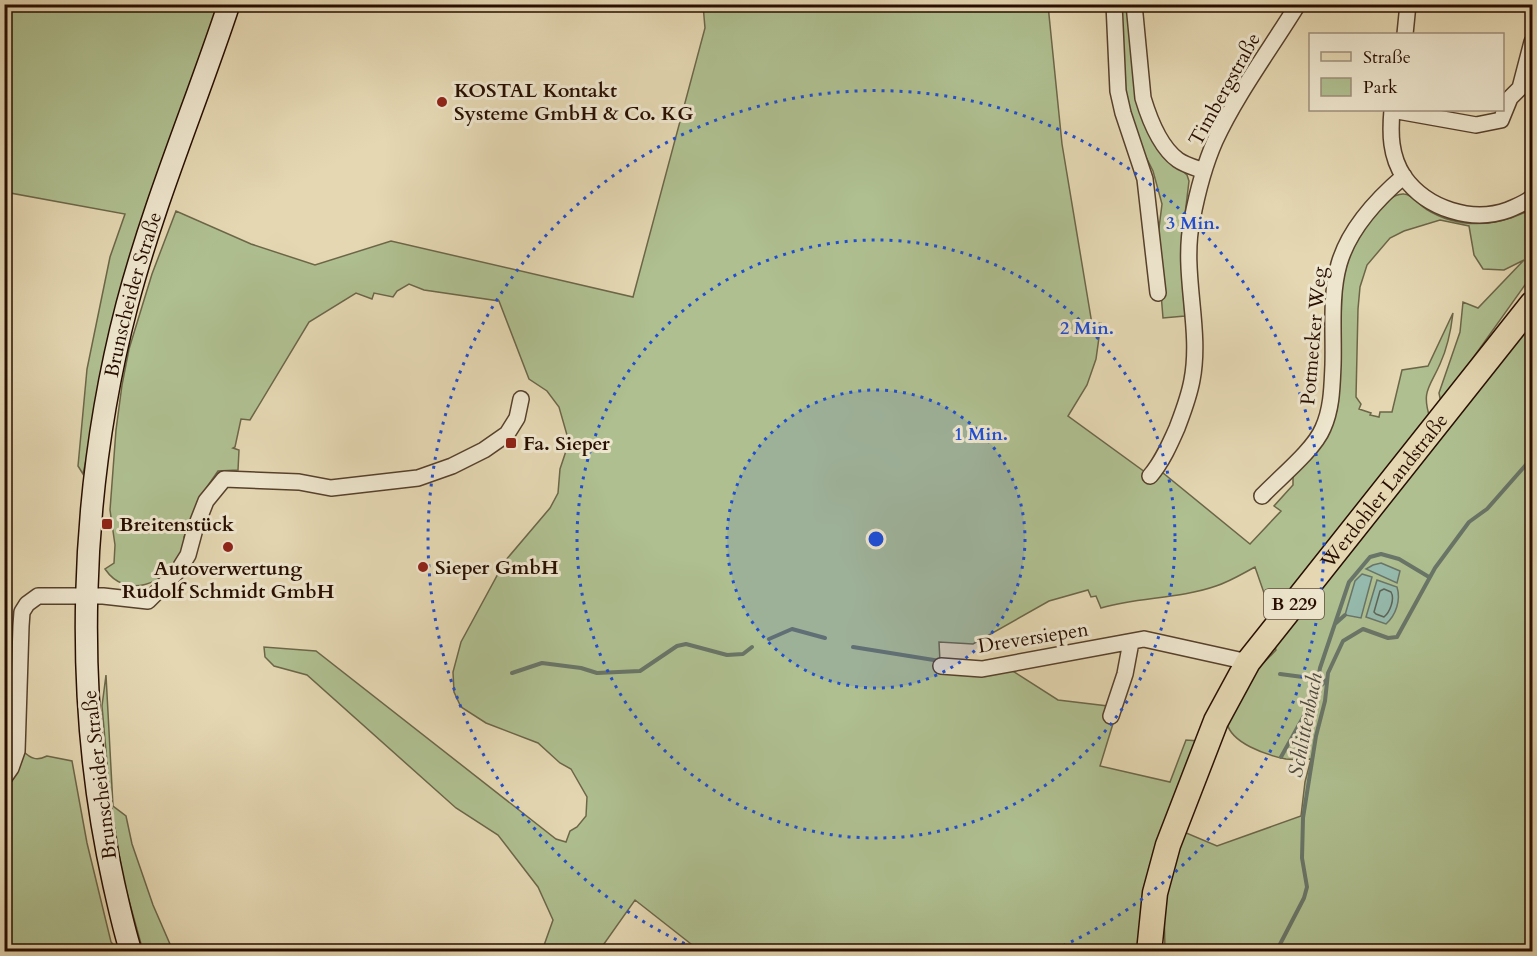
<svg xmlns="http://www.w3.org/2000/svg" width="1537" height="956" viewBox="0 0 1537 956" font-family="Cardo,serif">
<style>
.green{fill:#afbf90;stroke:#6c6648;stroke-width:1.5}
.water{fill:#95baad;stroke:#697568;stroke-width:1.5}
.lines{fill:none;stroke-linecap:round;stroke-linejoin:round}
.shore{stroke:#5e6456;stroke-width:1.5}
.stream{stroke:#697568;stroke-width:4}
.minor-casing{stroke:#57402c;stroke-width:18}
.secondary-casing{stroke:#280e00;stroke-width:24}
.primary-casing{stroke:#280e00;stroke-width:27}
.minor{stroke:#ede5cd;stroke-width:15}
.secondary{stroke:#ede5cd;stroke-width:21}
.primary{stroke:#e4d7b2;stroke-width:24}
.ring{fill:none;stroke:#1d4ed8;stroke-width:3;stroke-dasharray:3 6}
.poi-dot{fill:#8f2418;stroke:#ede5cd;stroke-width:2}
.labels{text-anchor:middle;stroke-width:6;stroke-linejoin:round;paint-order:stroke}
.shield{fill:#ede5cd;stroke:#634e3e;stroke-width:1.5}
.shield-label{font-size:18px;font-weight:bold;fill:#280e00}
.street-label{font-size:20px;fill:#280e00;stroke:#ede5cd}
.poi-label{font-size:20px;font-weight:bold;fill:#280e00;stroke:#ede5cd;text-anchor:start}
.water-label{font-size:21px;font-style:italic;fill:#4e4a3d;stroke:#ede5cd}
.centre{fill:#1d4ed8;stroke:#ede5cd;stroke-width:3}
.ring-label{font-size:18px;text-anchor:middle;font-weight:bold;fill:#1d4ed8;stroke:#ede5cd;stroke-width:6;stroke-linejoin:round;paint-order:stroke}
</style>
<rect width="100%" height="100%" fill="#e4d7b2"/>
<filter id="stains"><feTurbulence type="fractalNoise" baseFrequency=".00333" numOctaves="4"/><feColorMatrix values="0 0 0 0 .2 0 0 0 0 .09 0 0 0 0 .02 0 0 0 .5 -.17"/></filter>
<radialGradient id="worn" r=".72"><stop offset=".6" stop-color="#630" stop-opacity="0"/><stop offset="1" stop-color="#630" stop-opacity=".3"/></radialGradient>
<path class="green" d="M4,5H218L94,424L83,474L78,466L87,369L110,257L125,214L5,192Z
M703,5H1048L1062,144L1092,324L1101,323L1096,359L1087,385L1068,416L1145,472L1152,464L1250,544L1281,511L1274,506L1293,485V476L1330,431L1337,410L1339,395L1342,285C1344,276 1346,267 1349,258C1355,242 1384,192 1404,194C1411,194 1420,205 1426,209C1458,229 1495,227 1528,211L1532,216V275L1441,403L1439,393L1460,332L1463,302L1478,308L1524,260L1504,270L1483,269L1474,255L1469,226L1440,220L1404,231L1390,238L1367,265L1360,287L1358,309L1356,397L1361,404L1359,409L1371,413L1370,415L1379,417L1380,412H1392L1402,370L1428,366L1453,313C1451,330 1447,349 1440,364C1430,387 1421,391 1430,418L1275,617L1271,613L1255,567C1242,574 1229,582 1216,586C1179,599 1138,597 1101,608L1096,596L1091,597L1088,590L1049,601L973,644L939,642L940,662L1005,666L1058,700L1108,706L1115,717L1100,766L1170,782L1186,740L1199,741L1144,927L1138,938V951H700L635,900L599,951H542L553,920L538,887L498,835L456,808L307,675L274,666L265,657L264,647L316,651L556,839L566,842L570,831L577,827L586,816L587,797L571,769L560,763L538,743L486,723L461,707L454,692L453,672L461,642L505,561L550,508L558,493L560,469L569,442L559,407L547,391L529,379L499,301L424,290L409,284L397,291L393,297L374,293L372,299L356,293L309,322L250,420L241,419L235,447L233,448L239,450L238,470L218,471L200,497L184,537C186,544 183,548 180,555C166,584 126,600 105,569L114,563L115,545L110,510L116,430L122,385L129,349L152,274L176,211L251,244L315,265L391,241L633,297L705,28Z
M1118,5H1128L1164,154L1187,175L1189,181L1181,248L1185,316L1163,318L1157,244L1162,204L1153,171L1135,135L1127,113Z
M1532,318V951L1165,952L1164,904L1174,859L1184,832L1217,846L1301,816L1305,782L1311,759C1303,759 1294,760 1286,759C1266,755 1231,743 1227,723C1235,709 1241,693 1250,679C1257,668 1267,660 1276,650L1274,643Z
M12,666L10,740L5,763V688Z
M106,675L113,806L126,816L132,844L153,905L173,951H143L123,879L110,796L102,706Z
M23,751C31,759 37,761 47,756L72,761L87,843L111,942L118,950L115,952H5V790L13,779Z"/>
<path class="water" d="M1381,563L1400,571L1397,583L1366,569L1373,565Z
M1362,574L1372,577L1361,618L1345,615L1355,581Z
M1377,580L1397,587C1401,600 1396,615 1386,624L1366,617Z"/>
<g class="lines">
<path class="shore" d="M1384,589L1391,592C1395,599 1390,612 1384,617L1376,614L1374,612L1380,591Z"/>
<path class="stream" d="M1336,623L1345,615
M769,639L792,629L825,638
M853,647L940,661
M512,673L542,663L581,668L597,673L640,671L677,646L686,644L727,655L743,654L752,647
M1280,674L1318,679
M1320,687L1318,679L1320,668L1349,582L1370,557L1381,554L1399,559L1429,577
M1281,757L1320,687L1326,680
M1276,952L1304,898L1307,887L1302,858L1303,818L1316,736L1325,701L1328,673L1343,641L1363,629L1388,638L1397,637L1435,568L1469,522L1487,509L1532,458"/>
<defs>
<path id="minor" d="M1114,4L1118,91L1123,113L1145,179L1158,293
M1134,4L1143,98C1149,118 1160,147 1178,160C1185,165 1196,168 1204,171
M1405,34L1408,4
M1392,110C1390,133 1390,156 1404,177C1427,209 1472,223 1508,210C1517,206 1526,203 1532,197
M1392,110L1476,125L1501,120L1510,98L1520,88L1532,42
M1150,476C1162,462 1170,444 1177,428C1183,412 1189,397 1192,380C1202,328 1181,273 1192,220C1197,194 1204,166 1215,141C1236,95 1271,48 1298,4
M1262,496C1279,478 1314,450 1323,428C1332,408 1332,386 1333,365C1334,332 1330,296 1339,264C1349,229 1377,199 1404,176
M941,666L982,669L1144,639L1248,662
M1111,716L1125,674L1131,642
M4,778L11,768L17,751L21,626L22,612L27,604L38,596H103L148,601L178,571L188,555L195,529L206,501L224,479L299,482L331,488L418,478L452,466L484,450L507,434L517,418L521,399"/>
<g id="secondary">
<path id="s1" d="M131,952C124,930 119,907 114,885C72,698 79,490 127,305C154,202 196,104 229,4"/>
</g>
<g id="primary">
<path id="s2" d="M1149,952L1155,893L1168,845L1216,721L1248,662L1532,304"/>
</g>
</defs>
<use href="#minor" class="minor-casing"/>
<use href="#secondary" class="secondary-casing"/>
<use href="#primary" class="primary-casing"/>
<use href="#minor" class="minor"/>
<use href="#secondary" class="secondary"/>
<use href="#primary" class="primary"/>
</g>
<circle cx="876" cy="539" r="149" fill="#1d4ed8" fill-opacity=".12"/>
<g class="ring">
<circle cx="876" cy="539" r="149"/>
<circle cx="876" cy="539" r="299"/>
<path d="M701 951A448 448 0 1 1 1051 951"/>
</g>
<g class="poi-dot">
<circle cx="442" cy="102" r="6"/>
<rect x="505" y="437" width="12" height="12" rx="3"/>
<rect x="101" y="518" width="12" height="12" rx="3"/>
<circle cx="228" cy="547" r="6"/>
<circle cx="423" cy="567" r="6"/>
</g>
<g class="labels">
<rect class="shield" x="1264" y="589" width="60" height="30" rx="4.5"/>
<g class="shield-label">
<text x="1294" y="610">B 229</text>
</g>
<g class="street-label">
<text transform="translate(1224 89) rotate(-61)" y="7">Timbergstraße</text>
<text dy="7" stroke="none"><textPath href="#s1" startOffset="666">Brunscheider Straße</textPath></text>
<text transform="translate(1313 336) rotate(-85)" y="7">Potmecker Weg</text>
<text dy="7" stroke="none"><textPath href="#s2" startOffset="528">Werdohler Landstraße</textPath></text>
<text transform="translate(1033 637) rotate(-9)" y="7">Dreversiepen</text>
<text transform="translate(99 775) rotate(-97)" y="7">Brunscheider Straße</text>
</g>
<g class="poi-label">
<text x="454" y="97">KOSTAL Kontakt<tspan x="454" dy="23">Systeme GmbH &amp; Co. KG</tspan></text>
<text x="523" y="450">Fa. Sieper</text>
<text x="119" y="531">Breitenstück</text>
<text x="435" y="574">Sieper GmbH</text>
<text x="228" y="575" text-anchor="middle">Autoverwertung<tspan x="228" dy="23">Rudolf Schmidt GmbH</tspan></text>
</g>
<g class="water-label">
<text transform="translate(1305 725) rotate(-79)" y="7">Schlittenbach</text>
</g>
</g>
<circle cx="876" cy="539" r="9" class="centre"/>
<g class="ring-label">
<text x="1193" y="229">3 Min.</text>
<text x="1087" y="334">2 Min.</text>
<text x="981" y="440">1 Min.</text>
</g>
<rect width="1537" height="956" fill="none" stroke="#e4d7b2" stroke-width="24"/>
<rect x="6" y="6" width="1525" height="944" fill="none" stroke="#280e00" stroke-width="3"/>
<rect x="12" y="12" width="1513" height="932" fill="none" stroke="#280e00" stroke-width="1.5"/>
<rect x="1309" y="33" width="195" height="78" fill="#ede5cd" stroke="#9e8f7b" stroke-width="1.5"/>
<rect x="1321" y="52" width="30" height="9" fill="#e4d7b2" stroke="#9e8f7b" stroke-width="1.5"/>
<text x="1363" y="63" font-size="18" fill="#280e00">Straße</text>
<rect x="1321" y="78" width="30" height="18" fill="#afbf90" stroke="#9e8f7b" stroke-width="1.5"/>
<text x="1363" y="93" font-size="18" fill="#280e00">Park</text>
<rect width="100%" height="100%" filter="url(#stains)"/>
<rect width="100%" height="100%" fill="url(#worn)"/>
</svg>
